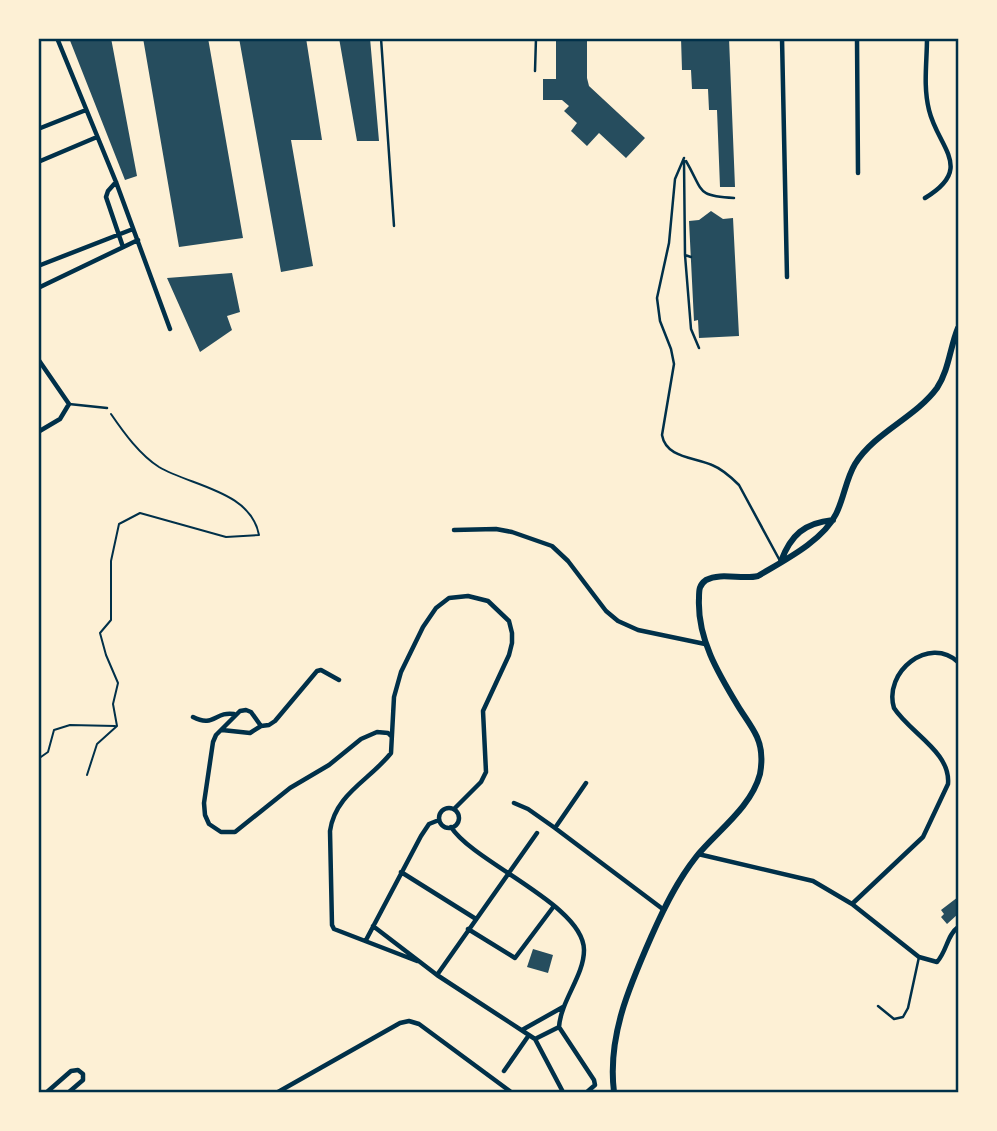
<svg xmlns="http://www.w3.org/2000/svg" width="997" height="1131" viewBox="0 0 997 1131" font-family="'DejaVu Sans',sans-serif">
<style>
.building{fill:#264d5e}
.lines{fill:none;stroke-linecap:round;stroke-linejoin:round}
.path{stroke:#003049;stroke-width:2}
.service{stroke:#003049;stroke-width:2.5}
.minor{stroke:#003049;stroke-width:4.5}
.tertiary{stroke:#003049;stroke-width:6}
.neatline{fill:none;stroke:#003049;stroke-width:2.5}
</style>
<rect width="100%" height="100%" fill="#fdf0d5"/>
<path class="building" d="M69,38H111L137,176L125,180Z
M143,38H208L243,238L179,247Z
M239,38H306L322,140H291L313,266L281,272Z
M339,38H370L379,141H357Z
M556,38H587V78L589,86L645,138L626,158L599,133L587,146L571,131L577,123L564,111L569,106L562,100H543V79H556Z
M681,38H729L735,187H720L717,110H709L708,89H692L691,70H682Z
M711,211L723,219L733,218L739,336L699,338L698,320L694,321L689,221L699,220Z
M232,273L240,312L227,316L232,330L200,352L167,278Z
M958,897V914L947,924L941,917L944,914L941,910Z
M533,949L553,955L548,973L527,967Z"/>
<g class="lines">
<path class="path" d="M38,759L48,752L54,730L70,725L115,726
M87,775L97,744L117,726L113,704L118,683L106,655L100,633L111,620V561L119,524L140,513L226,537L259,535C251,491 191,486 159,467C140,455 124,433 111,414"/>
<path class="service" d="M381,38L394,226
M535,71L536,38
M684,158L675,179L669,243L657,298L660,321L671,349L674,364L662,435C666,458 694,457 712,465C722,469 731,477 739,485L779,559
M684,161L685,255L691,257
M686,161C704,192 696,196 734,198
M685,255L691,329L699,348
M69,404L107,408
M878,1006L894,1019L903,1017L908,1008L919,957"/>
<path class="minor" d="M57,38L116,182L170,329
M782,38L787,277
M857,38L858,173
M38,129L86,110
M38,162L97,137
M116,182L108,191L106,197L123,247
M925,198C975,168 938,148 929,110C923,86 927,62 927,38
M38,266L133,229
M38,288L138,240
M38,359L69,404L60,419L38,432
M454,530L496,529L512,532L552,546L568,561L606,611L618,621L638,630L705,644
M339,680L321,670L317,671L275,721L269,725L261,726L251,712L246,710L240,711L216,735L213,742L204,803L205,815L209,824L221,832H235L290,788L329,765L361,739L377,732L388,733L391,736
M193,717C214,728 215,711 234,714
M222,730L250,733L261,726
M514,803L528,809L555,828L664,910
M439 818a10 10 0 1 1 20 0a10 10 0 1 1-20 0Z
M451,827C474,863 584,905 584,950C584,976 561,1000 559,1027L594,1080L595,1085L587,1092
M555,828L586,783
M698,854L813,881L852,904L919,957L937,962C947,951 947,935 958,927
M401,872L476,919
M852,904L923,837L948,784C951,752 910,733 894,708C883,672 929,635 958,662
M373,926L437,975L535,1039L563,1092
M468,929L515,958L554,906
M366,940L421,836L429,824L439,820
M417,961L334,929L332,925L330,831C335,794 370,780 391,753L394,697L401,672L423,627L436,608L449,598L468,596L488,601L509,621L512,633V643L509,655L483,711L486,772L481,782L454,809
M437,975L537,833
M522,1030L563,1007
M535,1039L559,1027
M504,1071L529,1035
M47,1092L71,1071L78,1070L83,1074V1080L69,1092
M278,1092L400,1023L409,1021L419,1024L511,1092"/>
<path class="tertiary" d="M781,561C791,535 804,523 833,520
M614,1092C607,1036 630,985 652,935C664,908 677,881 696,857C717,831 751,808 760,774C762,763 762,748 757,737C752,726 744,716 738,706C718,673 697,638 699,598C699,590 699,585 706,580C721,572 742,580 758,576C783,561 823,541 836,514C844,498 846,479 855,464C875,432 915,418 937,388C949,370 950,347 958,328"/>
</g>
<rect width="997" height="1131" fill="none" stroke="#fdf0d5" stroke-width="80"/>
<rect x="40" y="40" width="917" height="1051" class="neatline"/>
</svg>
